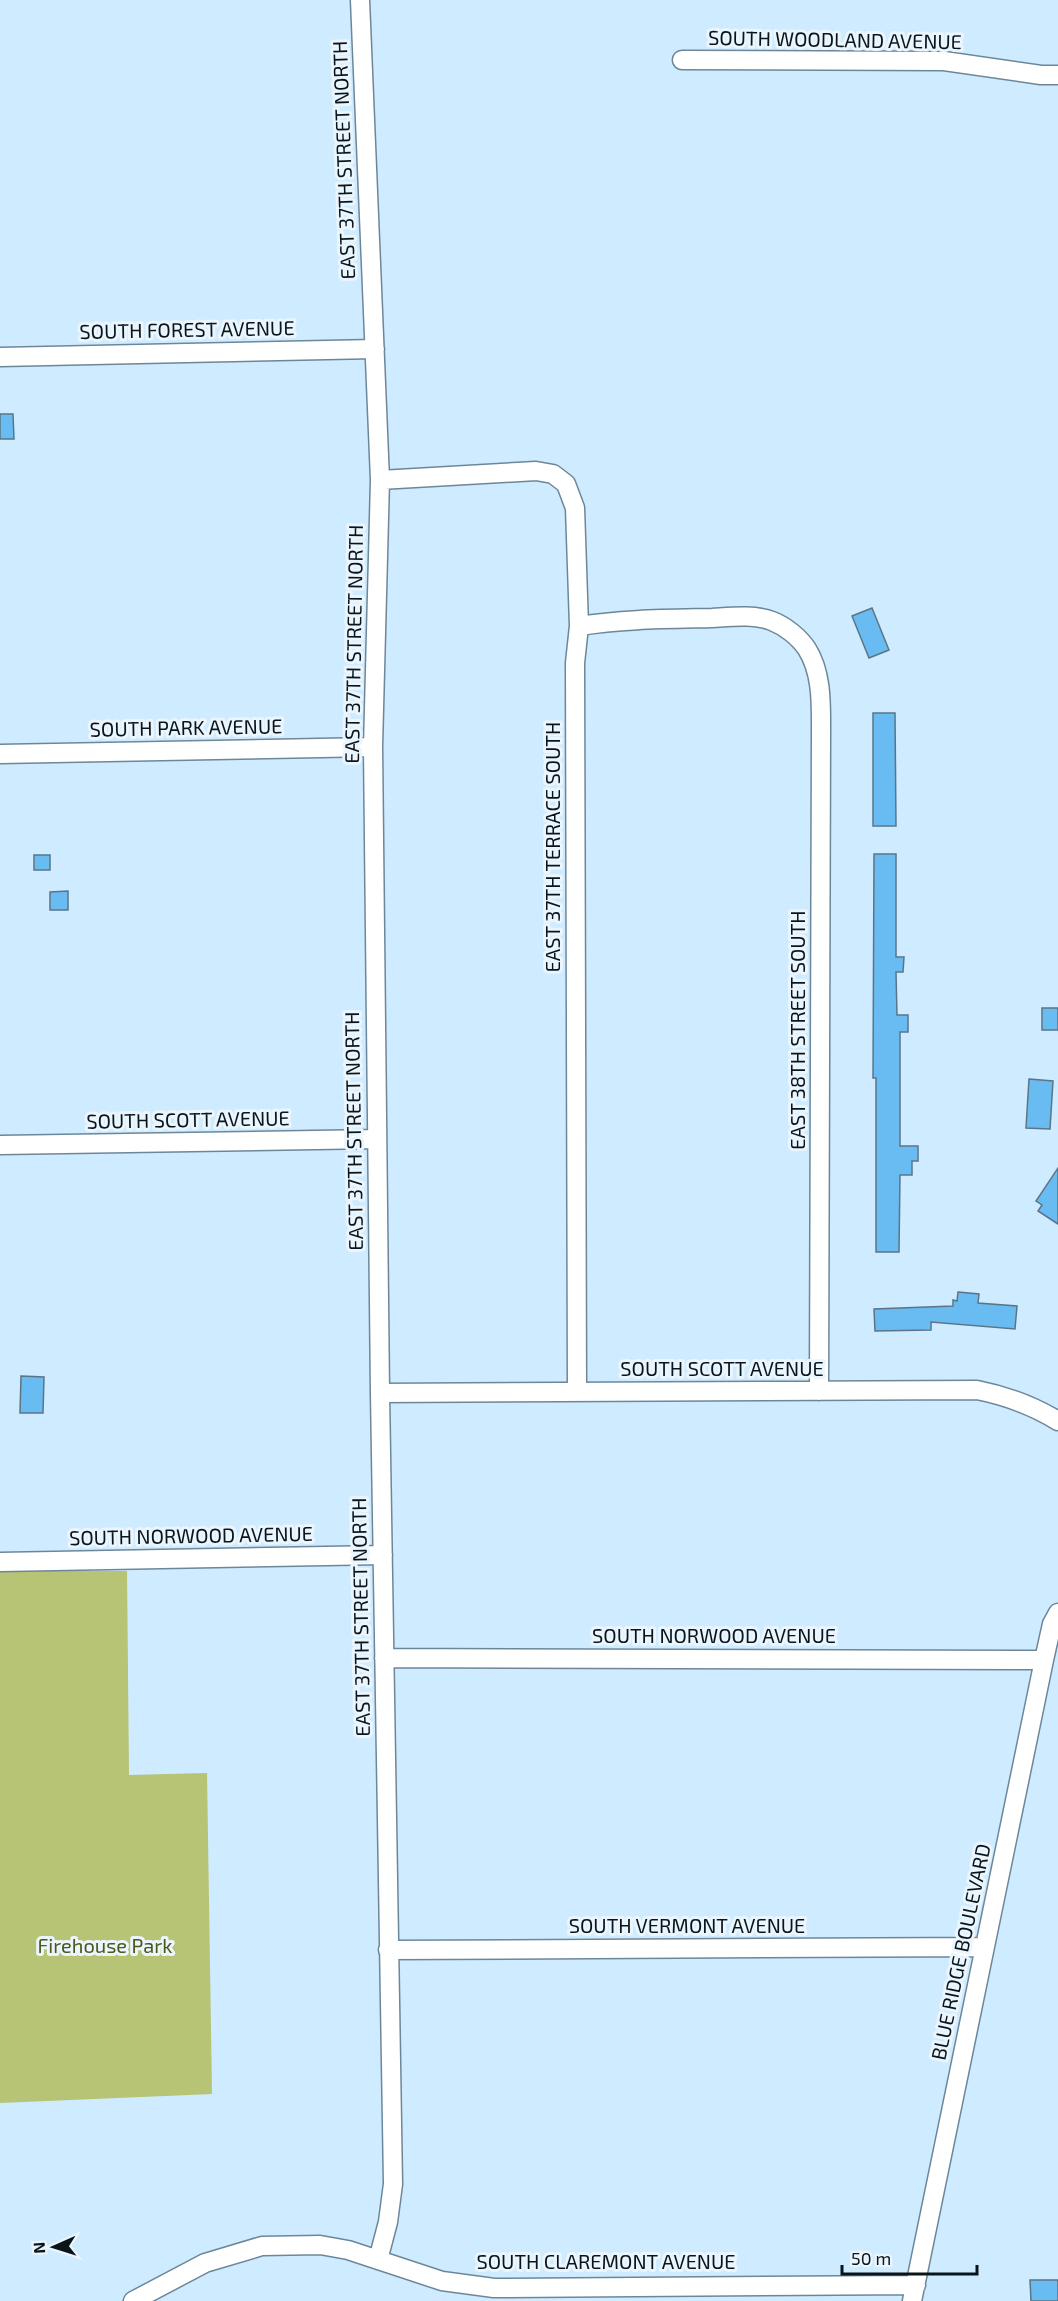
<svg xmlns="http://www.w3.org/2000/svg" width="1058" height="2301" viewBox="0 0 1058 2301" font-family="'Exo 2',sans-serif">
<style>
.green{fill:#b7c375}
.building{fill:#69bcf1;stroke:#5b7587;stroke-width:1.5}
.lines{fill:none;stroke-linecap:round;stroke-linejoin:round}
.minor-casing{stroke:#6d8799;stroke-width:21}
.minor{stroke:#fff;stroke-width:18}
.labels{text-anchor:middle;stroke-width:6;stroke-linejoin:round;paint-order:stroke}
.street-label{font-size:20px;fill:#0a141b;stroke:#eaf5fd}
.park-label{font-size:20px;fill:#4e5618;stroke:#eaf5fd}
</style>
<rect width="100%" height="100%" fill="#ceebff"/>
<path class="green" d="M0,1571H127L129,1775L207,1773L212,2094L0,2103Z"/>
<path class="building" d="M0,414H13L14,439H0Z
M872,608L889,650L869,658L852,616Z
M873,713H895L896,826H873Z
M874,854H896V957H904L903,972H896L897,1015H908V1032H900V1146H918V1161H912V1175H900L899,1252H876V1078H873Z
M34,855H50V870H34Z
M68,891V910H50V892Z
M1042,1008H1058V1030H1042Z
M1029,1079L1053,1081L1050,1129L1026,1128Z
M1058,1168V1224L1038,1211L1042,1205L1036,1201Z
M958,1292L979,1294L978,1303L1017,1306L1015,1329L931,1322V1330L875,1331L874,1309L953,1306V1300L957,1301Z
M21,1376L44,1377L43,1413H20Z
M1030,2280H1058V2301H1031Z"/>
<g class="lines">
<defs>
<path id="minor" d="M360,0L380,480L373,747L380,1393L393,2184L388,2222L378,2260
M682,60L944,61L1041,75H1058
M0,357L375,349
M380,480L536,471L553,474L566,484L575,508L579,626L575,663L577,1392
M579,626C623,619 667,619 712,618C730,617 754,614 772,621C785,626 799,637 807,649C822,673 821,703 821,730L819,1391
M0,754L373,747
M0,1145L376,1139
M380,1393L977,1390C1007,1396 1032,1405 1058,1421
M0,1562L383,1555
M384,1658L1044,1660
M388,1950L985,1947
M133,2301L205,2263L262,2246L320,2245L348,2250L442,2281L494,2288L916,2285
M912,2301L1044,1660L1052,1624L1058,1613"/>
</defs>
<use href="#minor" class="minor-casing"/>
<use href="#minor" class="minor"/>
</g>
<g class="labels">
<g class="street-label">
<text transform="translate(835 40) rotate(1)" y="7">SOUTH WOODLAND AVENUE</text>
<text transform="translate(344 160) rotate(-92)" y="7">EAST 37TH STREET NORTH</text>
<text transform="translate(187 330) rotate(-1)" y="7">SOUTH FOREST AVENUE</text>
<text transform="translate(354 644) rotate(-89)" y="7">EAST 37TH STREET NORTH</text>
<text transform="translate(186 728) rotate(-1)" y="7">SOUTH PARK AVENUE</text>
<text transform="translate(553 847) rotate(-90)" y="7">EAST 37TH TERRACE SOUTH</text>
<text transform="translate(798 1030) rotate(-90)" y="7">EAST 38TH STREET SOUTH</text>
<text transform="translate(188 1120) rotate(-1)" y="7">SOUTH SCOTT AVENUE</text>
<text transform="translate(354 1131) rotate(-91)" y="7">EAST 37TH STREET NORTH</text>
<text x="722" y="1376">SOUTH SCOTT AVENUE</text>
<text transform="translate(191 1536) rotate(-1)" y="7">SOUTH NORWOOD AVENUE</text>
<text transform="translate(361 1617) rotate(-91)" y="7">EAST 37TH STREET NORTH</text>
<text x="714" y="1643">SOUTH NORWOOD AVENUE</text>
<text x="687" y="1933">SOUTH VERMONT AVENUE</text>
<text transform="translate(961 1952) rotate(-78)" y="7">BLUE RIDGE BOULEVARD</text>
<text x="606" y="2269">SOUTH CLAREMONT AVENUE</text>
</g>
<g class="park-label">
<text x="105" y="1953">Firehouse Park</text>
</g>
</g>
<g transform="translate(54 2247) rotate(267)" stroke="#eaf5fd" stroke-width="4.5" paint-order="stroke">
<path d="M0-4.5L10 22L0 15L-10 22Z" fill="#0a141b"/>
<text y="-9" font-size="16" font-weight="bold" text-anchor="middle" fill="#0a141b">N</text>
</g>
<path d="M842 2265v9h135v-9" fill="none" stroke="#0a141b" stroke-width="3"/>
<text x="851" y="2265" font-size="18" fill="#0a141b" stroke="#eaf5fd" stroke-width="4.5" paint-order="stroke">50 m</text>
</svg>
